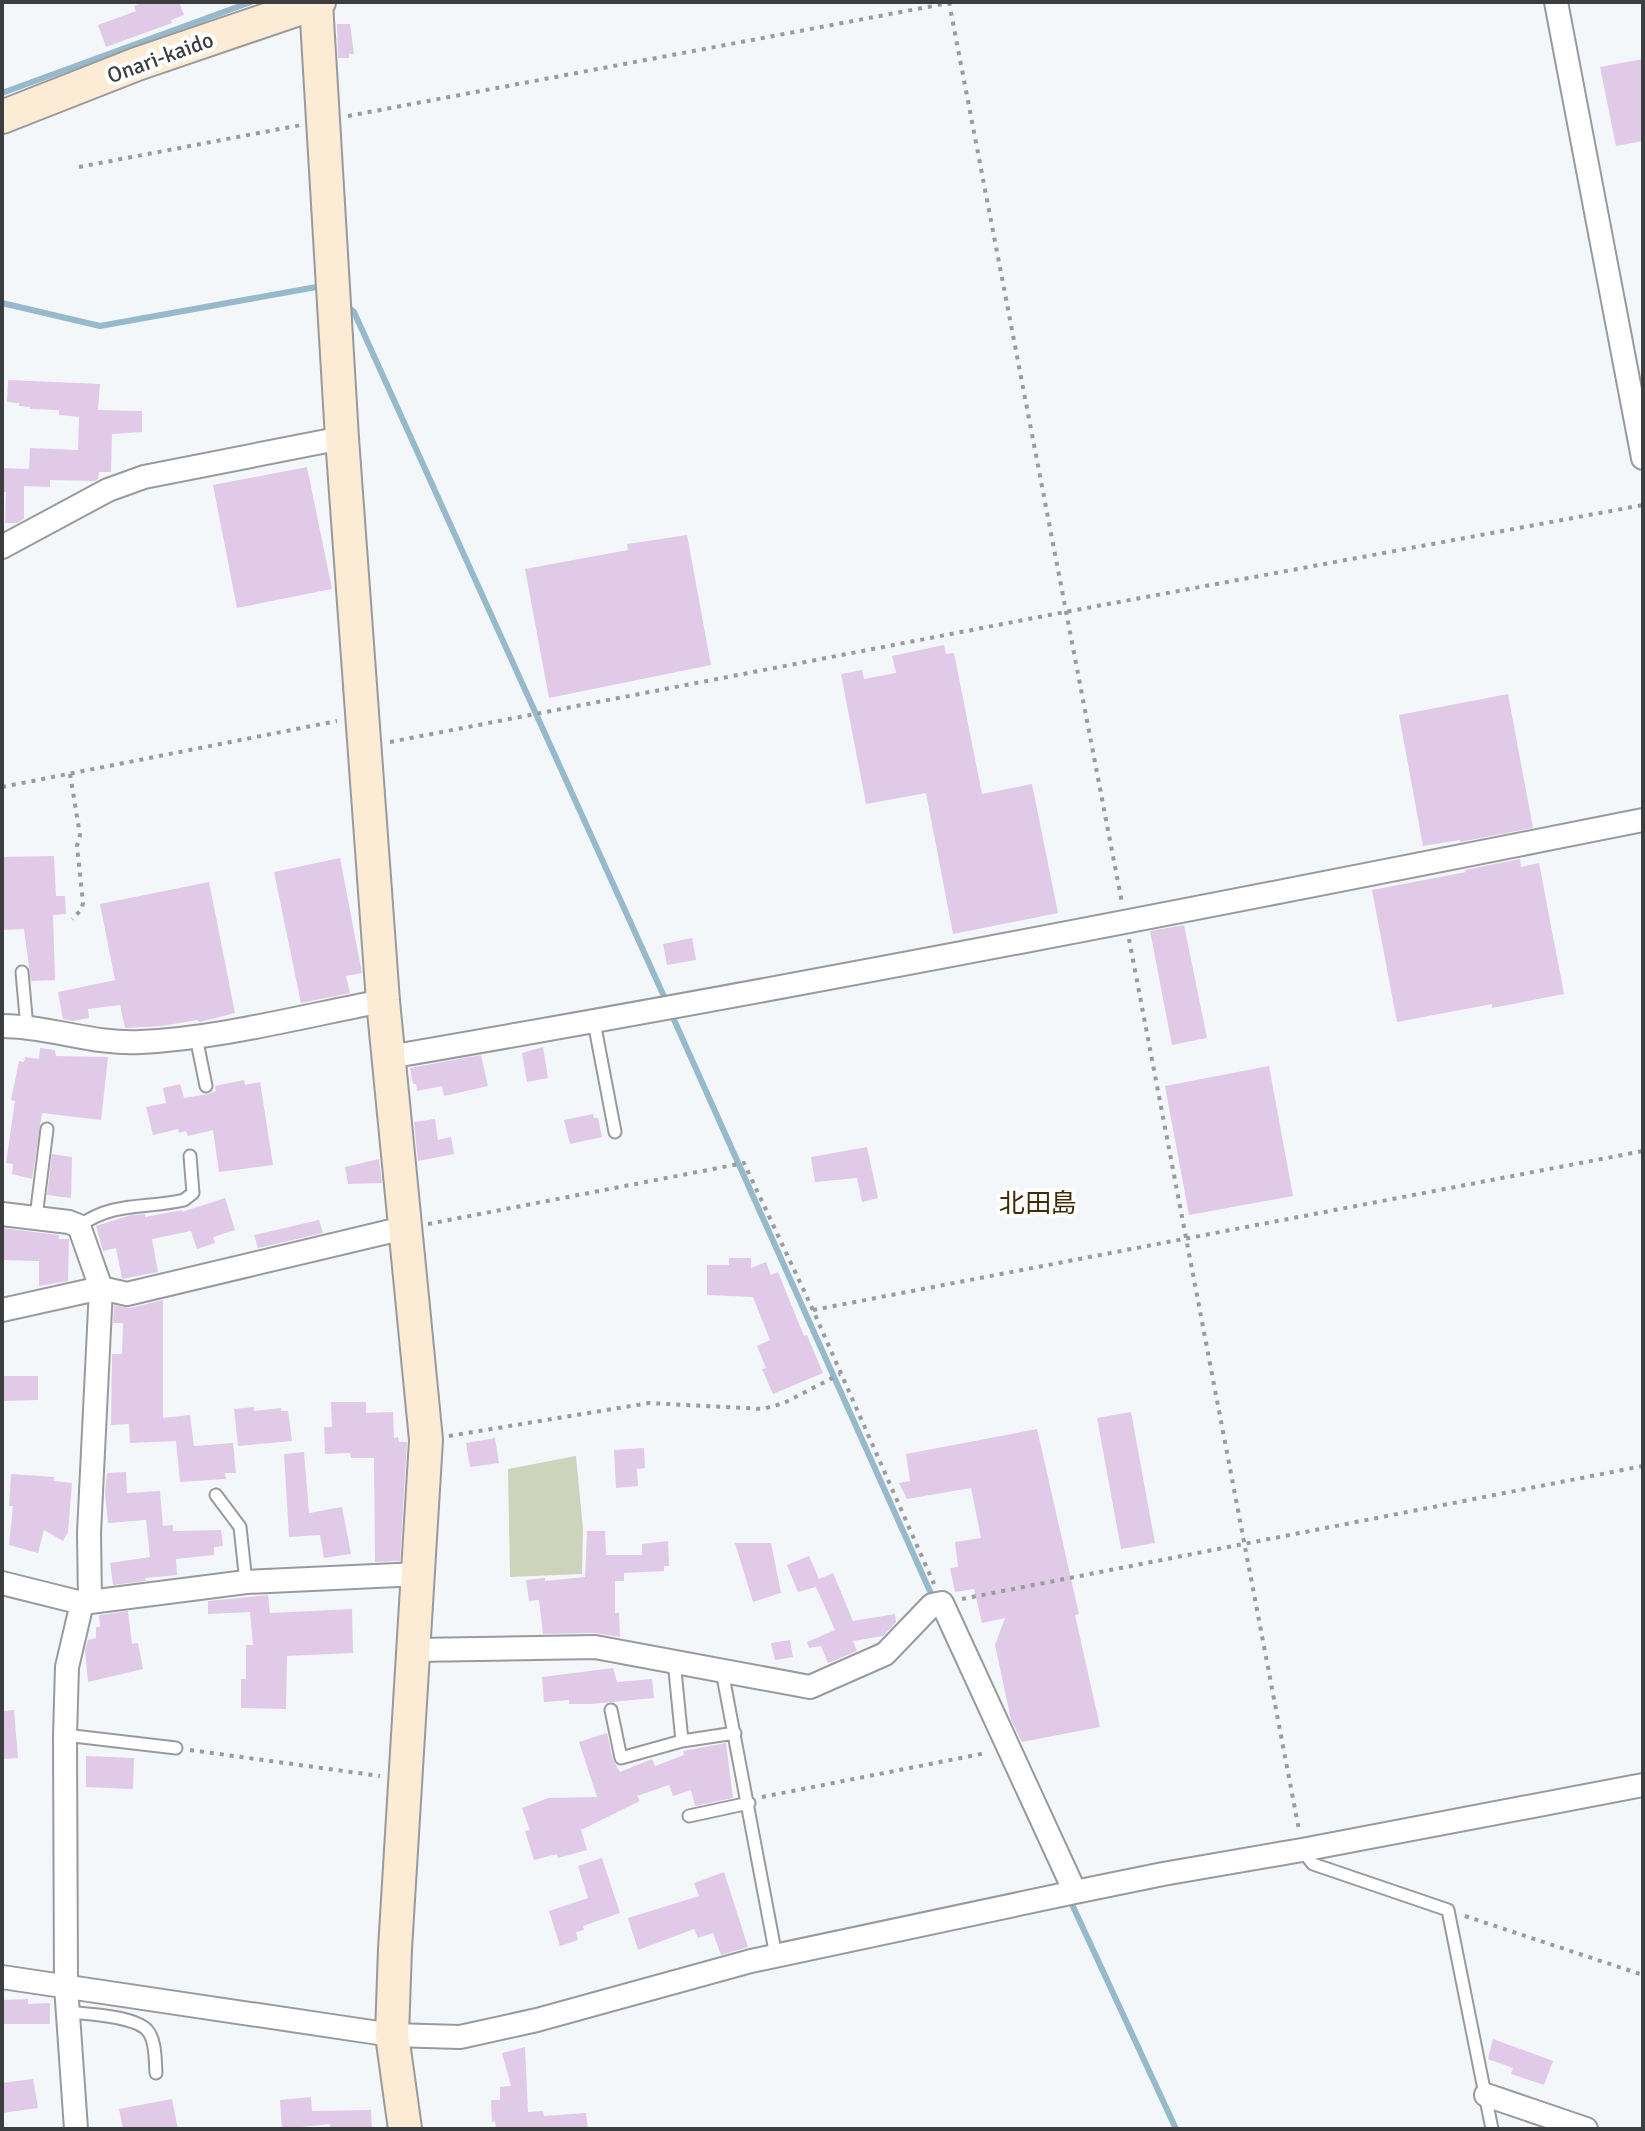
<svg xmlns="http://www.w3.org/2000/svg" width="1645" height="2131" viewBox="0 0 1645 2131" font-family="Signika,'Noto Sans JP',sans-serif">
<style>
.green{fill:#ced3bc}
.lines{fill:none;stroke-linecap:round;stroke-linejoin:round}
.stream{stroke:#96b9cc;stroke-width:6}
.building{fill:#e0cae7}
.lane-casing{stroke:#989a9d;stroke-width:15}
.street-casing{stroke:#989a9d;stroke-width:26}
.secondary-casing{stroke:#989a9d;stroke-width:36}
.path{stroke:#999b9d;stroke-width:4;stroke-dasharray:4 6;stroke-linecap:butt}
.lane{stroke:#fff;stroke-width:11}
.street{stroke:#fff;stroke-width:22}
.secondary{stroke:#fcebd5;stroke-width:32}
.labels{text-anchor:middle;stroke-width:8;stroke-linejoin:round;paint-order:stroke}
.street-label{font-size:22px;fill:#3c3d3e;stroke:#fff}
.quarter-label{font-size:26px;fill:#3f2c04;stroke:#fff}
</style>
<rect width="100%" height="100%" fill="#f4f7fa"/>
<path class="green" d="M576,1456L583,1529L582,1574L510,1577L508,1469Z"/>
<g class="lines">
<path class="stream" d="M2,93L251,2
M2,303L100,326L322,286
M346,305L354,312L667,1003
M671,1013L933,1598
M1070,1900L1176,2129"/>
</g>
<path class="building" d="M145,2H179L184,15L171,20L172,23L106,47L98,25L136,11L134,6Z
M337,24H350L354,54H349V58H338Z
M1643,59V141L1616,146L1600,67Z
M8,380L100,384L98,410L142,411V432L112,434L111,472H99L98,479L95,481L50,480V487L24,486V519L17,523H5L6,492H2V468L29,469L30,448L78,450L79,417L59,415V410L30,409V407L19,406V403L7,402Z
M307,467L332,589L237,608L213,485Z
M687,535L711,665L549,698L525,569L628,550L627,544Z
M944,645L946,654L954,653L982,794L1032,784L1058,913L953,934L926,793L866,804L841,674L862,670L864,679L896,673L892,656Z
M1508,694L1533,828L1460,842V840L1423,846L1399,715Z
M54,856L56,896H65L66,914L53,915L55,980L31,981L24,929L2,930V857Z
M340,858L362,973L346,976L350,993L301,1003L274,872Z
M1520,859L1521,867L1539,863L1564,994L1492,1008V1004L1397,1022L1372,890L1466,872L1465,870Z
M209,882L235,1013L200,1022L197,1020L162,1026L125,1028L120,1005L88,1009L89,1018L72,1021L63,1019L58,992L115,980L100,904Z
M1184,925L1207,1038L1172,1045L1150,931Z
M692,938L696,960L667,965L663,944Z
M543,1047L548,1078L527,1082L522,1053Z
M40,1048L55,1050L56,1056L108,1057L101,1120L42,1113L32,1179L12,1174L13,1164L6,1163L15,1101L11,1100L19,1061L24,1062L25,1057L39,1059Z
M481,1055L488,1086L444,1096L442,1086L417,1091L416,1084H413L410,1068Z
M1269,1066L1293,1196L1189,1215L1165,1086Z
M244,1080L245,1085L260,1082L273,1165L219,1172L213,1130L188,1136L186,1131L179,1133L178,1129L153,1135L146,1107L166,1103L163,1088L180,1084L184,1098L208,1094L216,1091L215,1086Z
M593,1114L594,1118H598L602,1137L570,1144L564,1120Z
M435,1119L438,1140L451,1137L454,1154L418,1161L414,1122Z
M867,1147L878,1198L862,1202L857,1178L815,1182L811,1157Z
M52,1154L72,1157L71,1198L47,1195Z
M379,1159L382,1183L348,1184L345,1167Z
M225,1198L235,1230L213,1237L215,1243L197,1249L191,1231L152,1239L158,1272L122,1279L116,1248L103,1251L96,1226L131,1215L145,1214V1217L182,1210V1212Z
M319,1220L323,1233L258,1248L254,1235Z
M2,1228L59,1235V1239H69L68,1281L39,1286V1261L2,1260Z
M729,1258H751V1268L766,1262L771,1275L778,1272L804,1336L807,1335L823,1373L773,1394L762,1369L766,1368L757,1346L770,1340L753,1297L707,1295V1265H729Z
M163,1300V1418L190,1415L194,1446L233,1443L236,1473H225L226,1479L180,1482L176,1441L130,1443L129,1424L111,1425L112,1354H122L123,1323H113L114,1305L130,1308Z
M2,1376H38V1400L2,1401Z
M331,1402H366V1413L393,1412L394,1438L398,1437L399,1442H407L400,1561L375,1562L374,1458H351L350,1453L325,1454L324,1427H332Z
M254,1407V1411L281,1408V1411H288L292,1441L238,1446L234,1409Z
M1131,1412L1155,1543L1121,1549L1097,1418Z
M1037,1429L1079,1614L1075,1615L1100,1727L1022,1742L1011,1720L995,1645L1005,1618L982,1623L974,1589L955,1592L950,1568L958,1567L955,1542L981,1538L971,1488L907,1499L899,1483L910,1481L906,1454Z
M495,1438L499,1463L470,1467L466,1443Z
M644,1448L645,1468L637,1469L638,1486L616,1488L614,1450Z
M304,1452L309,1513L342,1507L351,1554L324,1558L320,1535L289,1537L284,1454Z
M126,1472L127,1493L160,1491L163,1526L173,1525V1531L221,1530L223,1546L214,1547V1555L176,1559L177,1575L145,1578L146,1581L113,1585L110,1563L150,1557L146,1520L108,1523L105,1493L107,1473Z
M11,1474L54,1477V1481L72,1483L68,1532L63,1541L44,1530L38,1553L9,1545L13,1506H9Z
M587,1531H605L606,1555H642V1544L668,1541L669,1566H664V1571L624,1573V1581H615V1613H619L620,1637L595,1633L543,1634L539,1600L529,1601L526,1580L545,1578V1581L585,1577Z
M735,1543H771L781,1593L753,1602Z
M809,1556L819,1579L833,1573L853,1621L895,1614L896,1622L883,1636L853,1641L857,1651L828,1663L821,1646L809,1648L807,1642L835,1630L816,1587L798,1592L787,1565Z
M268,1595L270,1613L352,1609L353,1653L287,1656L286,1709L241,1708V1679H246V1645H253L250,1612L208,1614V1601Z
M128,1611L132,1644L138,1643L143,1669L88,1682L85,1650L88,1640L96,1638V1627H100L99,1615Z
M790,1640L793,1657L775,1660L771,1643Z
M613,1668L617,1682L652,1679L654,1698L591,1704H569V1700L544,1702L542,1677Z
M14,1710L18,1758L2,1759V1711Z
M607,1733L613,1760L620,1772L652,1759L655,1766L684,1755L683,1751L726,1743L733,1798L695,1806L691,1790L673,1796L669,1785L637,1796L640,1801L581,1830L587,1850L558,1858L557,1854L534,1860L525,1831L530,1830L522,1808L548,1798L597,1797L579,1742Z
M86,1756L134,1758L133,1789L86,1787Z
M602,1858L620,1913L583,1926L584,1930L576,1932L578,1940L560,1946L549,1911L588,1898L578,1866Z
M724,1872L748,1947L721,1955L713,1933L698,1938L694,1929L638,1950L628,1918L699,1896L694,1883Z
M28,1999V2004L50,2003V2024H2V2000Z
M1493,2039L1553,2061L1544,2085L1511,2074L1513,2068L1488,2059Z
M525,2047L528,2112L543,2111L544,2116L586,2113L588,2129H496L495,2121L492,2122L491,2100H500V2087L511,2086L502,2053Z
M33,2079L38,2108L2,2113V2083Z
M311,2097L312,2111L371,2110L372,2129H330V2124L282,2129L280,2100Z
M172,2099L178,2129H123L119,2109Z"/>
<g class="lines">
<defs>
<path id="lane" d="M22,972L27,1028
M594,1022L615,1132
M196,1037L206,1086
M36,1217L47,1129
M79,1226C114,1201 145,1209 184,1200L193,1193L190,1156
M216,1495L240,1527L246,1582
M674,1661L682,1741
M722,1671L776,1956
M611,1710L621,1758L682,1741L735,1733
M65,1735L176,1748
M689,1816L749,1803
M1302,1850L1313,1864L1448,1910L1492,2129
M68,2012C87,2014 134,2016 147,2030C156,2040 155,2060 156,2073"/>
<path id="street" d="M1556,2L1643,458
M2,547L108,490L144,477L342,438
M2,1026C49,1026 94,1045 141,1042C222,1038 303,1016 383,1001
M389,1057C808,985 1226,903 1643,820
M2,1214L69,1222L79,1226L101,1288L89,1533L90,1602
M2,1310L101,1288L127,1294L404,1228
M2,1583L82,1603L246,1582L419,1574
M414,1650L595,1647L810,1687L885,1654L932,1605L942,1603L1075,1892
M2,1977L392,2035L460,2037L537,2020L751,1961L1075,1892L1163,1874L1302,1850L1643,1785
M1486,2095L1586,2129
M76,2129L66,1986L65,1735L67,1667L82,1603"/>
<path id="secondary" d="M316,3L342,438L383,1001L426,1440L395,1949L392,2035L405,2129
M2,117L137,64L319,2"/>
</defs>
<use href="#lane" class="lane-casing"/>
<use href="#street" class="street-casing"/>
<use href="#secondary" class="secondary-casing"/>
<path class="path" d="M949,2L1122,903
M348,116L954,2
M79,167L301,125
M390,742L1065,612L1643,505
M70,774L80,835L77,846L83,903L81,910L72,919
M2,787L337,721
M1129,939L1299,1830
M428,1224L744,1163L813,1310L934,1584
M813,1310L1643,1151
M449,1436L649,1403L763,1409L784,1403L840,1374
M962,1599L1643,1466
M190,1750L380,1776
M762,1797L986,1753
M1465,1916L1643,1975"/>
<use href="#lane" class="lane"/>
<use href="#street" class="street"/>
<use href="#secondary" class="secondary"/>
</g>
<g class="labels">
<g class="street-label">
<text transform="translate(160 57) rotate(-20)" y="8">Onari-kaido</text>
</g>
<g class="quarter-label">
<text x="1038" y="1212">北田島</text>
</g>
</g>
<rect width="1645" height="2131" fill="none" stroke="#3c3d3e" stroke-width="8"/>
</svg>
